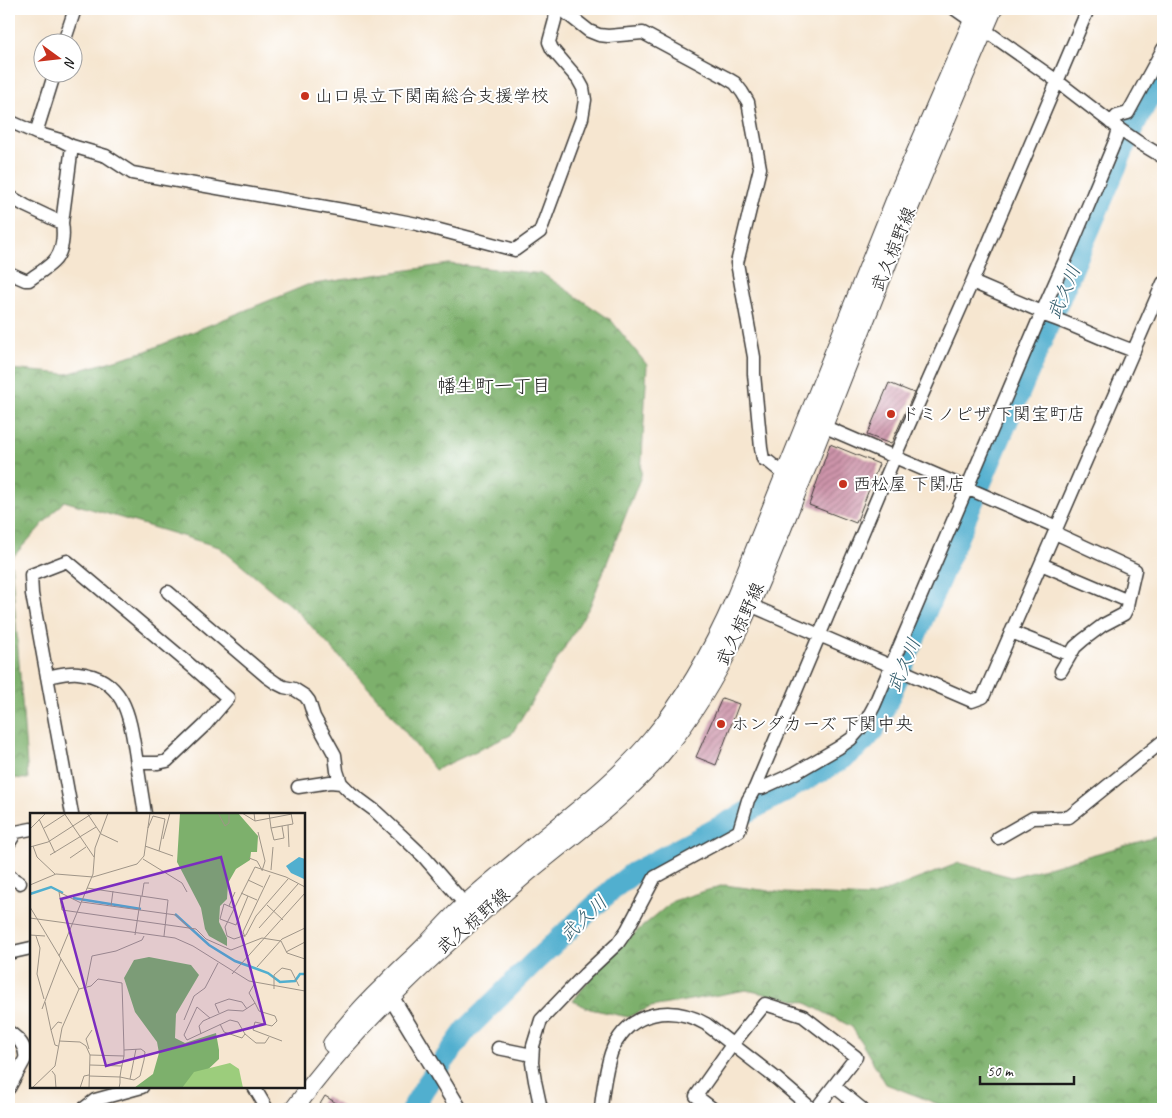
<svg xmlns="http://www.w3.org/2000/svg" width="1172" height="1118" viewBox="0 0 1172 1118" font-family="Caveat,'Klee One',sans-serif">
<style>
.forest{fill:url(#forest-crowns);stroke:#4c6644}
.lines{fill:none;stroke-linecap:round;stroke-linejoin:round}
.river{stroke:#51afcf;stroke-width:22}
.building{fill:url(#building-hatch)}
.minor-casing{stroke:#3d3a37;stroke-width:15}
.tertiary-casing{stroke:#3d3a37;stroke-width:18}
.secondary-casing{stroke:#3d3a37;stroke-width:20}
.minor{stroke:#fff;stroke-width:12}
.tertiary{stroke:#fff;stroke-width:15}
.secondary{stroke:#fff;stroke-width:18}
.poi-dot{fill:#c8321e;stroke:#fff;stroke-width:2}
.labels{text-anchor:middle;stroke-width:4;stroke-linejoin:round;paint-order:stroke}
.poi-label{font-size:18px;fill:#1c1c1c;stroke:#fff;text-anchor:start}
.street-label{font-size:18px;fill:#1c1c1c;stroke:#fff}
.water-label{font-size:19px;font-style:italic;fill:#345e6d;stroke:#fff}
.neighbourhood-label{font-size:19px;fill:#1c1c1c;stroke:#fff}
.inset-river{fill:none;stroke:#51afcf;stroke-width:2.5}
.inset-road{fill:none;stroke:#9f9588;stroke-width:1}
.view{fill:#7b2cbf;fill-opacity:0.15;stroke:#7b2cbf;stroke-width:2.5}
.inset-edge{fill:none;stroke:#1c1c1c;stroke-width:2.5}
</style>
<defs>
<pattern id="forest-crowns" width="20" height="18" patternUnits="userSpaceOnUse" patternTransform="scale(1.25)"><rect width="20" height="18" fill="#7db06c"/><path d="M2 6a3 3 0 1 1 6 0M12 15a3 3 0 1 1 6 0" fill="none" stroke="#668e58"/></pattern>
<pattern id="building-hatch" width="6" height="6" patternUnits="userSpaceOnUse" patternTransform="scale(1.25)"><rect width="6" height="6" fill="#cd94aa"/><path d="M-1 1l2-2M0 6l6-6M5 7l2-2" fill="none" stroke="#a6788a"/></pattern>
</defs>
<rect width="100%" height="100%" fill="#fff"/>
<filter id="ink" filterUnits="userSpaceOnUse"><feTurbulence type="fractalNoise" baseFrequency=".02" numOctaves="2"/><feDisplacementMap in="SourceGraphic" scale="10" xChannelSelector="R" yChannelSelector="G"/><feConvolveMatrix kernelMatrix="1 2 1 2 8 2 1 2 1" color-interpolation-filters="sRGB"/></filter>
<filter id="wash" filterUnits="userSpaceOnUse"><feTurbulence type="fractalNoise" baseFrequency=".0096" numOctaves="4" result="noise"/><feDisplacementMap in="SourceGraphic" scale="20" xChannelSelector="R" yChannelSelector="G"/><feGaussianBlur stdDeviation="1.12" result="paint"/><feColorMatrix in="noise" values="0 0 0 0 0 0 0 0 0 0 0 0 0 0 0 0 0 1.4 0 .05"/><feComposite in="paint" operator="in"/></filter>
<g filter="url(#wash)">
<rect width="100%" height="100%" fill="#f6e6d0"/>
<path class="forest" d="M449,264L543,274L611,320L647,365L641,476L590,606L511,735L435,770L384,705L298,612L219,547L64,501L11,559L28,779L9,778V369L67,374L146,351L307,285Z
M1163,835V1109H951L886,1084L852,1027L804,1002L746,990L651,1007L628,1017L590,1009L573,1001L602,963L637,931L673,901L724,885L785,893L871,897L959,863L1012,877Z"/>
<g class="lines">
<path class="river" d="M412,1109L425,1087L466,1030L534,962L615,887L633,873C686,845 740,817 792,787C815,774 844,761 863,742C873,733 879,719 885,707L1133,127L1163,72"/>
</g>
<g id="blocks">
<path class="building" d="M889,383L914,393L891,444L867,435Z
M830,444L879,464L856,523L809,505Z
M722,698L739,704L716,765L696,757Z
M325,1096L346,1109H317Z"/>
</g>
</g>
<g filter="url(#ink)">
<use href="#blocks" fill-opacity="0" stroke="#3d3a37" stroke-width="1"/>
<g class="lines">
<defs>
<path id="minor" d="M561,9L589,31L599,35L608,36L643,33L725,77L735,83L742,92L748,102L760,168L737,263L754,357V374L761,448L763,459L769,462L784,474
M955,9L1057,81L1122,131L1138,142L1163,157
M64,42L75,9
M9,121L36,133L60,140L72,146L62,223C64,235 63,253 53,262C46,269 37,274 29,280H25L9,273
M1111,123L1117,116L1128,113L1163,49
M36,133L55,72
M72,146L106,156L132,173L360,213L417,224L515,250L540,232L582,118L585,100L583,88L578,79L552,49L549,42L555,20L556,9
M9,196L26,206L62,223
M972,282L1042,312
M1041,314C1073,324 1102,340 1134,351
M816,423L1057,527
M1055,533L1135,570L1128,601L1127,608L1124,614L1103,625L1083,640L1075,647L1061,671
M1041,564L1128,601
M168,592L266,676L276,683L284,687L294,689L305,696L309,701L314,717L335,755L337,771L341,783L351,793L374,810L404,838L424,857L470,910
M750,605L972,701L983,697L1163,283
M1011,632L1070,655
M47,677C57,675 68,672 78,673C126,678 130,719 136,757C139,776 142,795 145,814
M298,787L330,782L341,783
M755,788H762L795,773L838,748L851,739L860,729L867,719L874,706L1042,312L1073,242L1116,139L1119,129
M72,814L32,594L31,575L67,561L195,669L228,698L205,725L167,761L158,763H137
M998,838L1033,818L1069,817L1163,741
M9,843L16,832L31,829
M9,876L20,883
M9,953L31,948
M9,1032C18,1038 27,1047 25,1059L9,1088
M498,1048L532,1055
M834,1086L862,1109
M254,1087L267,1109
M83,1109L95,1100L142,1087
M541,1109L535,1081L532,1063L533,1046L541,1020L585,974L618,943L627,930L655,877L739,831L748,800L755,788L895,456L972,282L1088,9
M601,1109C602,1094 607,1062 613,1048C631,1010 672,1005 706,1024L777,1079L812,1109
M713,1109L696,1096L732,1045L765,1004L803,1016L856,1057L816,1109"/>
<path id="tertiary" d="M385,987L459,1109"/>
<path id="secondary" d="M332,1044C348,1023 366,1003 385,985C397,972 410,961 423,948C437,934 450,918 465,905C484,887 506,870 526,853C569,817 616,783 652,739C687,697 713,649 735,599L896,198L978,9
M294,1109C359,1019 444,944 528,872C575,833 629,795 667,747C733,665 767,563 807,467C842,380 875,293 910,206C937,140 965,74 993,9"/>
</defs>
<use href="#minor" class="minor-casing"/>
<use href="#tertiary" class="tertiary-casing"/>
<use href="#secondary" class="secondary-casing"/>
<use href="#minor" class="minor"/>
<use href="#tertiary" class="tertiary"/>
<use href="#secondary" class="secondary"/>
</g>
</g>
<g class="poi-dot">
<circle cx="305" cy="96" r="5"/>
<circle cx="891" cy="414" r="5"/>
<circle cx="843" cy="484" r="5"/>
<circle cx="721" cy="724" r="5"/>
</g>
<g class="labels">
<g class="poi-label">
<text x="315" y="102">山口県立下関南総合支援学校</text>
<text x="901" y="420">ドミノピザ 下関宝町店</text>
<text x="853" y="490">西松屋 下関店</text>
<text x="731" y="730">ホンダカーズ 下関中央</text>
</g>
<g class="street-label">
<text transform="translate(893 249) rotate(-68)" y="6">武久椋野線</text>
<text transform="translate(740 624) rotate(-65)" y="6">武久椋野線</text>
<text transform="translate(473 921) rotate(-41)" y="6">武久椋野線</text>
</g>
<g class="water-label">
<text transform="translate(1063 292) rotate(-67)" y="7">武久川</text>
<text transform="translate(903 665) rotate(-67)" y="7">武久川</text>
<text transform="translate(583 918) rotate(-44)" y="7">武久川</text>
</g>
<g class="neighbourhood-label">
<text x="494" y="392">幡生町一丁目</text>
</g>
</g>
<g transform="translate(30 813)">
<rect width="275" height="275" fill="#f6e6d0"/>
<path d="M150,0H208L228,23L227,39H221L220,47L206,56L198,70L197,86L190,93L189,109L197,125V133L179,123L175,116L171,95L147,49ZM119,144L161,152L169,162L146,201L145,225L155,230L186,220L189,237V246L171,263L165,275H104L123,261L129,240L127,229L105,199L94,165L104,147Z" fill="#7db06c"/>
<path d="M200,250L209,256L213,275H152L164,259Z" fill="#9ccd7c"/>
<path d="M269,44L275,46L274,66L261,60L256,53Z" fill="#51afcf"/>
<path class="inset-river" d="M0,81L21,74L33,80M43,85L111,96M145,101L179,132L205,148L238,160L250,169L265,168L270,161H274"/>
<path class="inset-road" d="M34,0L64,44M57,0L71,21L88,29M188,0L195,13L199,10V0M212,0L225,8M224,0L225,8L262,1M239,0L241,15L263,11L261,0M9,6L25,40M258,12L259,34M14,15L37,0M118,15L123,3L135,6L129,38M241,15L244,27L254,25L252,13M0,16L16,0M228,19L235,48L232,58M133,26L140,0M3,33L7,44L25,61M115,33L143,43M0,34L18,29L63,0M20,42L66,14M40,45L56,34M219,45L227,48L232,57M113,46L152,70L157,79M241,57L243,34M258,66L226,103L216,122L204,126L197,123L195,114L225,54L256,64L275,74M218,67L233,74M0,72L26,61L63,64L107,51L114,43L120,0M57,75L138,87L134,123M211,80L227,87M112,83L114,70H119M52,89L146,102L160,116M51,90L29,79L32,97L166,116L176,126L201,137L232,125L251,128M237,92L253,107M81,93L83,78M199,93L205,79M0,94L49,176L32,215L25,253L2,275M203,95L194,91L190,106L206,112L218,83M0,105L145,125L163,133L219,168L275,178M229,115L268,71M0,122L15,123M105,122L111,83M6,123L10,135L7,161L14,186M215,124L213,119L240,62M251,128L257,140L275,146M256,139L275,129M29,143L63,61L65,35L78,0M227,154L252,126L275,115M202,161L275,80M225,170L219,180L225,190L229,198L245,203L247,208L242,213L225,209L223,217L252,228M56,173L62,143L86,138L112,127L114,123M49,176L61,173L68,166L92,170L94,237M244,176V162L252,155L261,157L269,173M15,189L21,217L28,209L32,210M12,196L31,146M189,200L185,191L199,186L212,189L217,196M180,205L167,194L154,222L157,227L200,207L208,209L215,221L226,230H235L239,224M154,207L164,183L175,175L188,150M190,211L194,219L212,225L215,221M21,217L25,232L28,233M171,221L169,213L173,208L198,197L213,198L225,190M29,228L50,229L56,233L60,242L59,275M59,236L56,226L62,217M60,242L94,243M60,252L92,253M22,258L25,262L26,275M59,263L90,264L104,267L110,263L114,247L115,239L111,236L94,237V243L91,257L90,264V270L89,275M100,266L106,236M50,275L54,263L59,262"/>
<path class="view" d="M191,44L235,211L76,253L31,86Z"/>
<rect width="275" height="275" class="inset-edge"/>
</g>
<rect width="1172" height="1118" fill="none" stroke="#fff" stroke-width="30"/>
<g transform="translate(58 58) rotate(105)"><circle r="24" fill="#ffffff" stroke="#a4a4a4"/>
<path d="M0-4L9 19L0 12L-9 19Z" fill="#c8321e"/>
<text y="-8" font-size="14" font-weight="bold" text-anchor="middle" fill="#1c1c1c">N</text>
</g>
<path d="M980 1076v8h94v-8" fill="none" stroke="#1c1c1c" stroke-width="2.5"/>
<text x="987" y="1076" font-size="15" fill="#1c1c1c" stroke="#ffffff" stroke-width="4" paint-order="stroke">50 m</text>
</svg>
